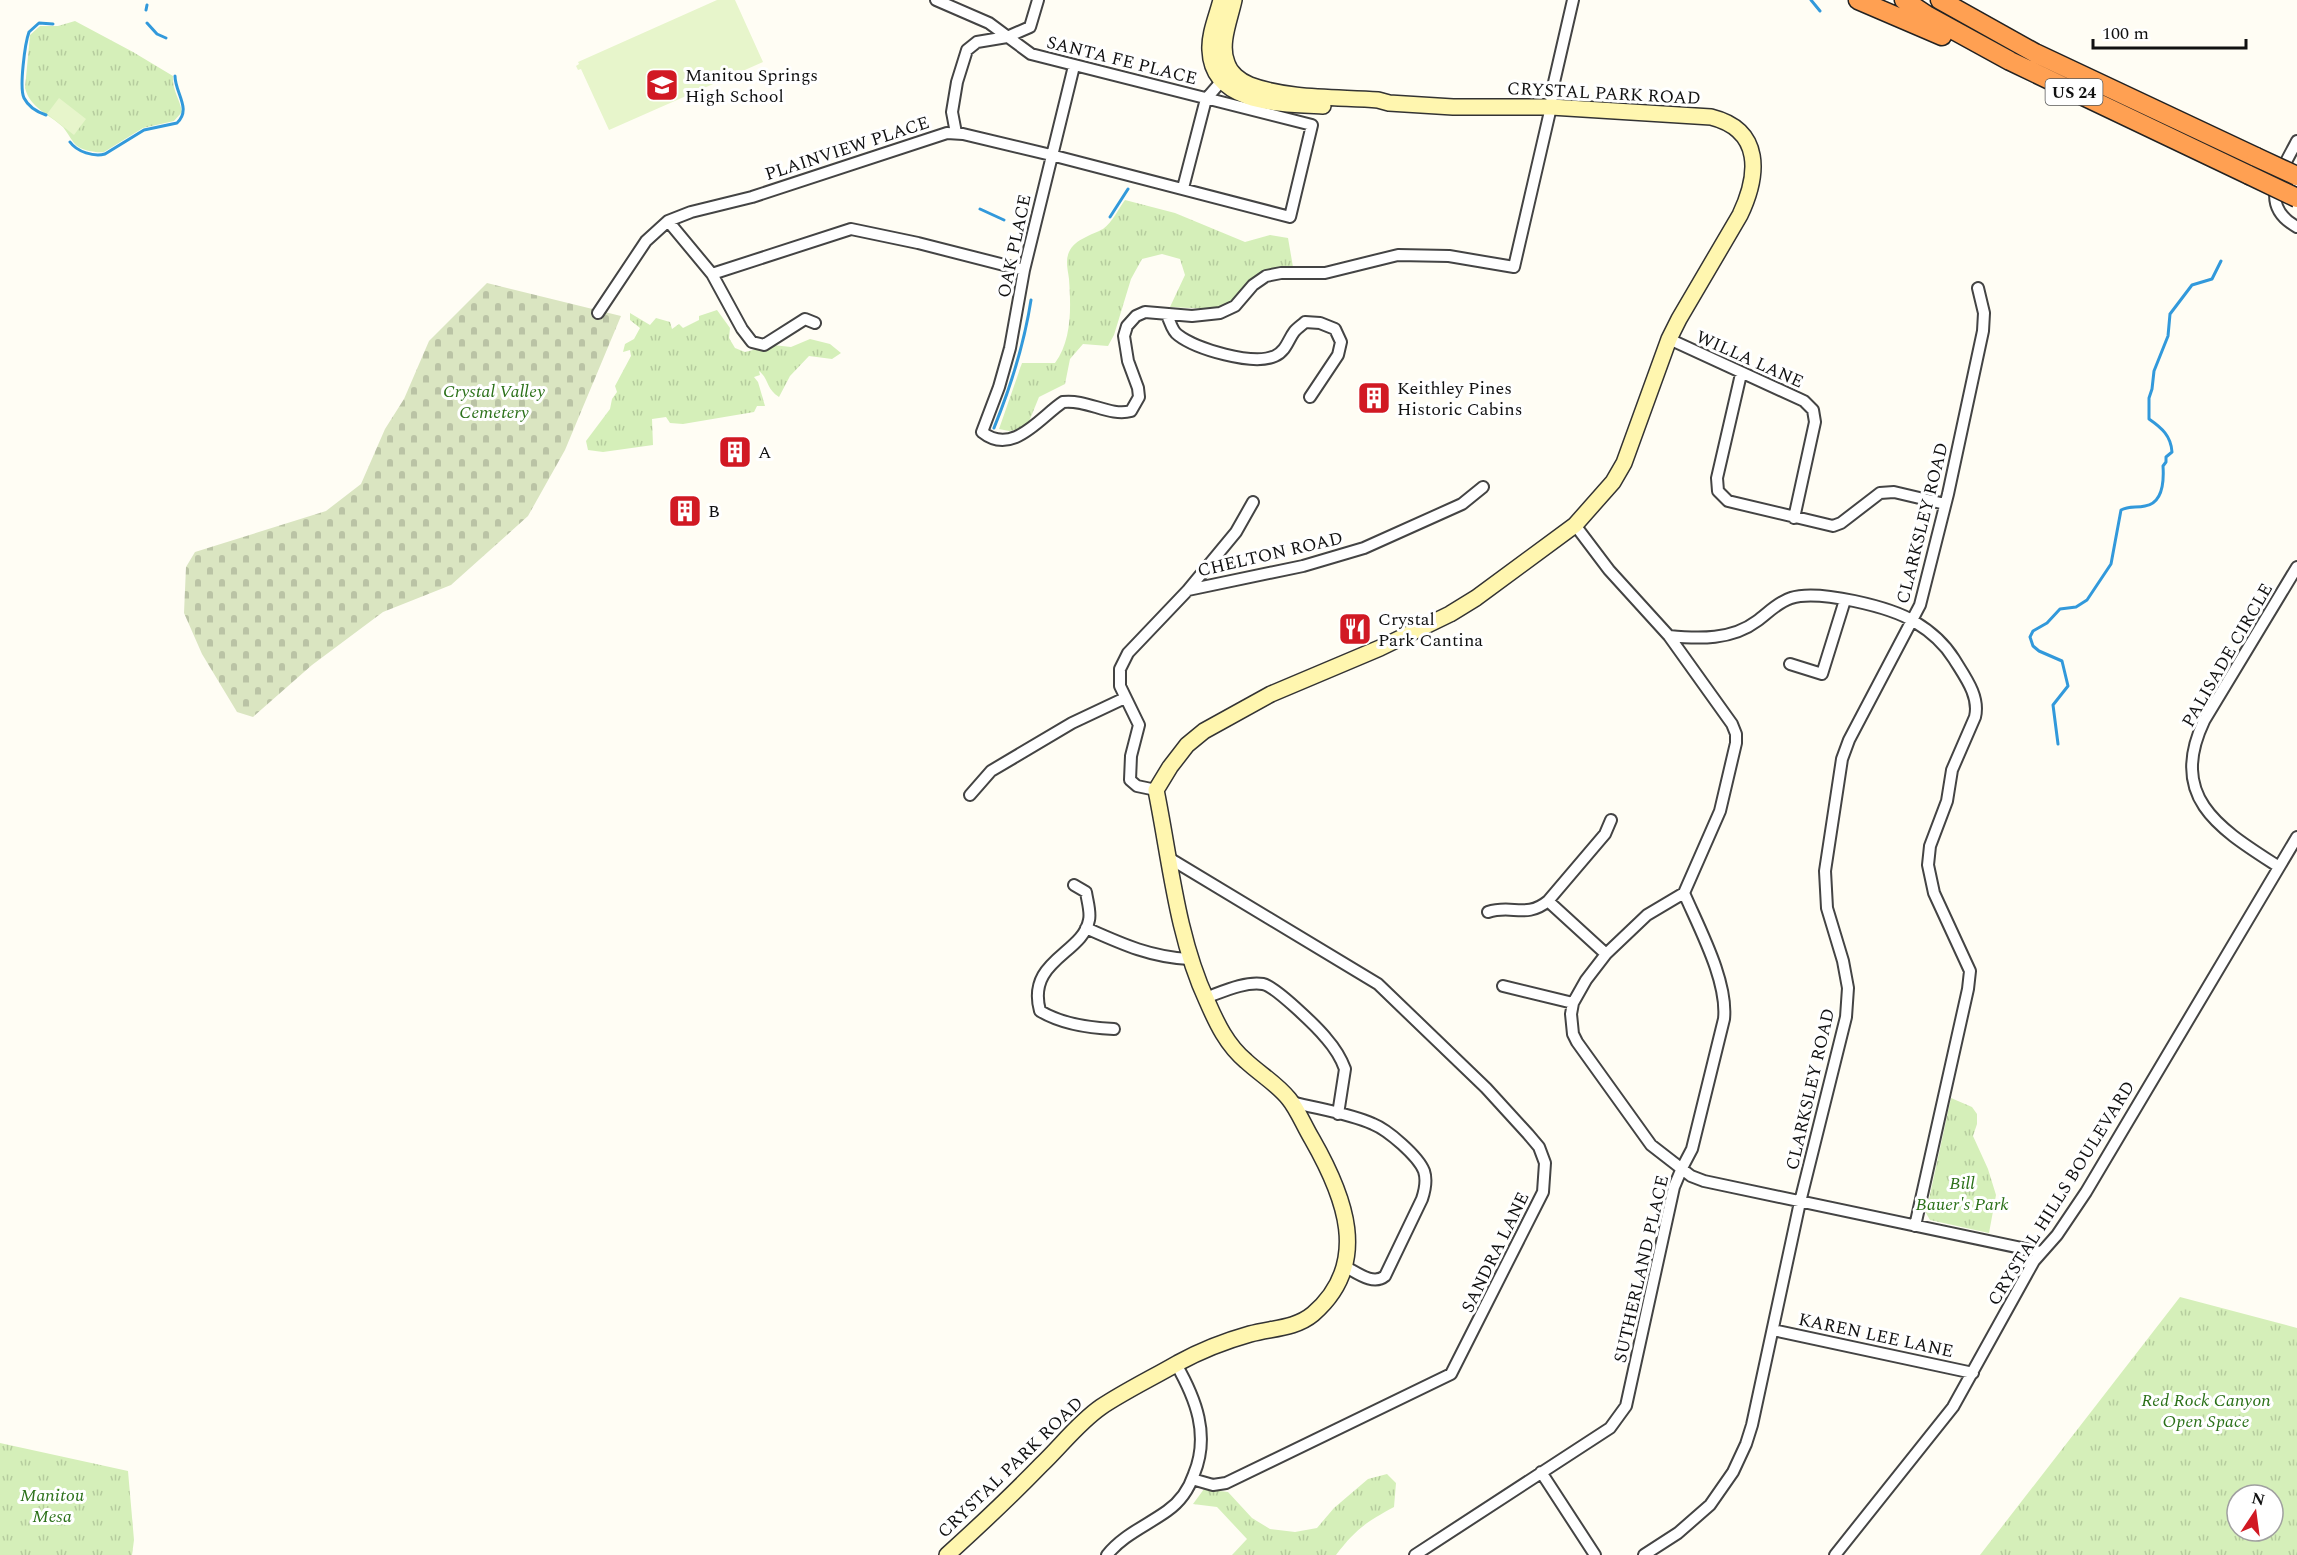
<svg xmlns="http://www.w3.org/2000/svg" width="2297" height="1555" viewBox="0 0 2297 1555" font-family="Spectral,serif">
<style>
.grass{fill:url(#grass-tufts);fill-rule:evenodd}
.cemetery{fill:url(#cemetery-stones)}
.pitch{fill:#e7f5cb}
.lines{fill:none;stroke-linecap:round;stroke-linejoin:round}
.stream{stroke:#3299db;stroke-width:3}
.street-casing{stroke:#444;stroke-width:14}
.secondary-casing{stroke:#333;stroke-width:18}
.highway-casing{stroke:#222;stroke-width:21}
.street{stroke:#fff;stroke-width:10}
.secondary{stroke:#fff6af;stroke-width:15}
.highway{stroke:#ffa052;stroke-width:18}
.highway-bridge-casing{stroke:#222;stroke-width:21;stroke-linecap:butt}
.highway-bridge{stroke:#ffa052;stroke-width:18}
.labels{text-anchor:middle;stroke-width:6;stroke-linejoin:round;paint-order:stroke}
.shield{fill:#fff;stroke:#585858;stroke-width:1.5}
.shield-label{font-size:16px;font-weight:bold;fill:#111}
.street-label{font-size:18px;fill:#111;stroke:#fff}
.poi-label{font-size:18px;fill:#111;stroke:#fff;text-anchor:start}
.park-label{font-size:18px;font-style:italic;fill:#2b7119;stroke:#fff}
</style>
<defs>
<pattern id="grass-tufts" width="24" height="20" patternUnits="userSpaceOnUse" patternTransform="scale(1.5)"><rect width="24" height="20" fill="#d5efb9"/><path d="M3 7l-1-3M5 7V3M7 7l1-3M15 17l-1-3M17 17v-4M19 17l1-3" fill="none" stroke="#b6cc9e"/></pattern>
<pattern id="cemetery-stones" width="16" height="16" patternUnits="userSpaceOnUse" patternTransform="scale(1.5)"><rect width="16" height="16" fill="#dae5c1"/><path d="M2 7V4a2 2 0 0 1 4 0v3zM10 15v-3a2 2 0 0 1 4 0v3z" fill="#bac3a5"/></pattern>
</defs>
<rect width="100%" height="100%" fill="#fffdf4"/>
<path class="grass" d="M75,21L133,52L173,76C172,90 180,99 182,112L174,121L143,128L104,152C97,153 84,151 77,146C72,142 68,133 63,127C49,114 30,108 25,88L30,35L40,26H58Z
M1125,200L1175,213L1245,242L1270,235L1288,238L1293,267L1272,269L1255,279L1229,304L1210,309L1170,307L1185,275L1180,259L1162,254L1142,259L1131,279L1114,335L1108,346L1083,344L1070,359L1065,384L1039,397L1026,429L1009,431L999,429L1022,363H1055C1072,340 1071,307 1069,279C1068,270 1065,261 1069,252C1075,239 1092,235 1103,229C1112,223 1119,208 1125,200Z
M717,310L730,328L729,338L735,348L745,352L773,345L791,347L810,339L830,344L841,353L832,359L809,356L790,376L779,397C766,389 769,379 759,371L760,375L754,377L758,382L765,406H757L754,412L683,424L670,423L666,417L652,419L653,445L603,452L588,450L586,441L610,409L612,399L617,392L615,386L631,356L630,350L623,352L625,344L634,339L640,328L630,320V313L650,325L656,318L670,322L672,329L679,324L683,328L699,320V316Z
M1951,1098L1972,1107L1977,1114V1124L1973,1136L1988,1169L1996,1195L1989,1233L1930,1220L1926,1213Z
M2180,1297L2297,1328V1555H1980ZM2237,1495H2273V1531H2237Z
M0,1443L128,1471L134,1540L132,1555H0Z
M1387,1474L1396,1483L1394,1507C1366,1522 1355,1530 1336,1555H1232L1247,1539L1217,1507L1193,1504L1204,1489L1228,1492L1252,1518L1270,1529L1295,1532L1317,1528L1334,1508L1368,1479Z"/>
<path class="cemetery" d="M487,283L621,316L565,450L528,516L451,585L383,612L312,665L253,717L237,712L202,654L184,613L186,567L195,552L326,511L361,484L385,429L404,399L429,341Z"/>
<path class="pitch" d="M717,0H735L763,62L609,130L581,69L578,70L576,66L579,64L578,62Z
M59,98L86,119L74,135L47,114Z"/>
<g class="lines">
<path class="stream" d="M1811,0L1820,11
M146,10L147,5
M147,23L157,34L166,38
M46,115C37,112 28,106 24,98C19,88 25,43 29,32L39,23L53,24
M70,142C77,152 94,157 105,154L144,130L177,123C192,109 175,93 175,76
M980,209L1004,220
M1110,217L1128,189
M994,428C1011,386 1024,345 1031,300
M2058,744L2053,705L2068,686L2062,661L2039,651L2033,646L2030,637L2033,631L2047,623L2060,609L2076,607L2087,600L2111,564L2121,510C2129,506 2136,508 2145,506C2163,503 2164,481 2163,466L2166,462V457L2172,452C2171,436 2162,428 2149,419V398L2152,389L2154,371L2168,336L2170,314L2192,285L2212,279L2221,261"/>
<defs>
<path id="street" d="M1074,66L1024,270L1010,348L999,387L982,432C1013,457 1041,416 1063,402C1087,399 1110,417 1131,411L1139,397L1138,388L1128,361L1124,336L1127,326L1136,316L1145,312L1192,316L1220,313L1235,306L1253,285L1266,276L1281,273H1325L1398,255L1449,256L1514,267L1551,107L1552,91L1573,0
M956,133L952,112L957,82L967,50L977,42L1007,37L1030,27L1038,0
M2297,141C2281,172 2257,205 2297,227
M1183,188L1206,99L1226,76
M668,221L712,274L742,329L752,342L764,345L805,319L815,323
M712,274L851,229L918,243L1024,270
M598,313L646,241L668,221L691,212L752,197L947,133L963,134L1051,155L1290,217L1312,125L1031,54L989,23L936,0
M1167,315C1170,321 1172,331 1178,335C1196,349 1253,366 1275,356C1286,351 1288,340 1294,332C1297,328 1302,325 1305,322L1320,323L1335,329L1341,342L1338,355L1310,397
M1669,339L1804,401L1813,410L1815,422L1794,518
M1741,374L1717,478L1718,491L1728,501L1833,526L1841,523L1880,493L1894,492L1945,504
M1575,525L1609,570L1669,636L1732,724L1736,734V743L1720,811L1684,893L1647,915L1606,954L1586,980L1573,1003L1571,1014L1573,1034L1577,1042L1651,1145L1691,1176L1704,1181L2040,1252
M1188,590L1236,532L1253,502
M1669,636C1699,639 1732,640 1757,621C1768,613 1778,602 1791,598C1818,589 1891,607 1915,622C1930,631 1944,643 1954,659C1965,677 1980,696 1975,717L1952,770L1947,801L1930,846L1928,865L1934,893L1970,971L1968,989L1915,1226
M1790,664L1822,674L1845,600
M1156,790L1137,786L1130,780L1131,756L1139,725L1120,686V669L1128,653L1188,590L1303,566L1364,548L1462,504L1483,487
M970,795L991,771L1072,723L1125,698
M1169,858L1378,984L1486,1088L1528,1134L1539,1147L1545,1163L1543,1192L1451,1374L1226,1483L1213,1485L1192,1479
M2279,867C2222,830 2167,799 2204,721L2297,567
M1074,885L1086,892C1087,900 1091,912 1089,920C1083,954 1026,960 1040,1011C1062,1024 1088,1028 1114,1029
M1548,901L1606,954
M1488,912C1512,904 1526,919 1548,901L1605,834L1611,820
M1086,928C1122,944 1150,957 1189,959
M1503,986L1573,1003
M1205,998C1222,992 1245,981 1263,984C1275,986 1317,1027 1326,1038C1333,1046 1341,1058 1345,1069L1338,1114
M1292,1102C1318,1109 1348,1113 1373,1124C1388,1130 1418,1156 1424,1171C1427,1180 1425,1190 1422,1199L1385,1276C1373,1286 1356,1272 1344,1266
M1773,1330L1973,1373
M1541,1472L1595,1555
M1107,1555C1123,1535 1146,1526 1167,1511C1180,1502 1189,1489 1194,1474C1210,1435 1196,1399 1176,1364
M1415,1555L1610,1428L1626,1406L1674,1187L1682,1168L1692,1149L1724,1019C1728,981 1699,928 1684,893
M1644,1555L1678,1533L1710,1505L1733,1472L1746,1444L1752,1425L1800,1202L1846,1017L1848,988L1843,961L1827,908L1825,871L1842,759L1849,740L1920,605L1948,494L1983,331L1984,313L1978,288
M1835,1555L1953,1407L2034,1261L2057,1235L2086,1192L2297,837"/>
<path id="secondary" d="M1221,0C1217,16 1209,34 1210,50C1212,105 1283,104 1323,106
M947,1555C979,1526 1011,1496 1041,1465C1061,1446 1078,1423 1101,1407C1125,1391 1152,1378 1178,1363C1200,1351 1225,1341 1250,1334C1271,1328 1295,1329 1313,1314C1372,1263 1344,1195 1312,1139C1304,1126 1298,1110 1289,1099C1277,1084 1260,1074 1246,1061C1227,1045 1217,1024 1207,1001C1177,937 1170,859 1156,790L1170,767L1187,745L1204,731L1271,694L1380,648L1450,614L1476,598L1575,525L1613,482L1624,463L1669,339L1679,319L1740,215C1759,175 1763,130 1711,117L1551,107H1453L1389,103L1378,100C1338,97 1287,99 1250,85C1240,81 1230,73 1227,63C1219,44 1230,19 1234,0"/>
<path id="highway" d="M1858,0L1942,36
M1904,0L1928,16L2010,61L2249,175
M1940,0L2035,53L2256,157"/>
</defs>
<use href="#street" class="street-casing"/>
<use href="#secondary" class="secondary-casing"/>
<use href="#highway" class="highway-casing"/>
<use href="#street" class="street"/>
<use href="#secondary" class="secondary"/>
<use href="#highway" class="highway"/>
<defs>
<path id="highway-bridge" d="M2256,157L2297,176
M2249,175L2297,198"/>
</defs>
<use href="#highway-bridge" class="highway-bridge-casing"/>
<use href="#highway-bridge" class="highway-bridge"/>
</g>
<defs>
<symbol id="school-square" viewBox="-11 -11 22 22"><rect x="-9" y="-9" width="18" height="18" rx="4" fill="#d11923" stroke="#fff"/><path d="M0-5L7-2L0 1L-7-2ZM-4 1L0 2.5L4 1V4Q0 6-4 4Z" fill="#fff"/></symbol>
<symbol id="building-square" viewBox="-11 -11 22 22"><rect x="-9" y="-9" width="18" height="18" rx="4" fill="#d11923" stroke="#fff"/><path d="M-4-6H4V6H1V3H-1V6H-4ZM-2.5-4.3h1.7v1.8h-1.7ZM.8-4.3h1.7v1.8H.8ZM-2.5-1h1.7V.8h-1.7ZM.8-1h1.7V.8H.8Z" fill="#fff"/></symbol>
<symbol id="restaurant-square" viewBox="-11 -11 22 22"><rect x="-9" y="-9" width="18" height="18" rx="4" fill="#d11923" stroke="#fff"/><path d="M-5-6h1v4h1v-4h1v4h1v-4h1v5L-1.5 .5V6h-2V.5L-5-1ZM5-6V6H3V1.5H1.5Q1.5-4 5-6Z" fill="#fff"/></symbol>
</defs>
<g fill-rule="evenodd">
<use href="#school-square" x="643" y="66" width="38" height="38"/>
<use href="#building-square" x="1355" y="379" width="38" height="38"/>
<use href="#building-square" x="716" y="433" width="38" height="38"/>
<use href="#building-square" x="666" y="492" width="38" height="38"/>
<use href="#restaurant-square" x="1336" y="610" width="38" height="38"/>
</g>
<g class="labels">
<rect class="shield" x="2045.5" y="79" width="57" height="26" rx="4.5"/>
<g class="shield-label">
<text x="2074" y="98">US 24</text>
</g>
<g class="street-label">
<text transform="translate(1122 60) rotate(14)" y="6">SANTA FE PLACE</text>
<text transform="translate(1604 93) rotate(3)" y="6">CRYSTAL PARK ROAD</text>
<text transform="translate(847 148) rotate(-18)" y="6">PLAINVIEW PLACE</text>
<text transform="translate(1014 246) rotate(-78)" y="6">OAK PLACE</text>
<text transform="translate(1750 359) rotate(24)" y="6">WILLA LANE</text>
<text transform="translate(1922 523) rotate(-76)" y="6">CLARKSLEY ROAD</text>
<text transform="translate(1270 554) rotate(-13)" y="6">CHELTON ROAD</text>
<text transform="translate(2227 655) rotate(-60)" y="6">PALISADE CIRCLE</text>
<text transform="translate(1810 1089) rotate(-77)" y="6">CLARKSLEY ROAD</text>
<text transform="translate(2061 1193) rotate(-58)" y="6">CRYSTAL HILLS BOULEVARD</text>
<text transform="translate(1495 1252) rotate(-64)" y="6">SANDRA LANE</text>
<text transform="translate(1641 1269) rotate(-77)" y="6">SUTHERLAND PLACE</text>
<text transform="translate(1876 1335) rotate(12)" y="6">KAREN LEE LANE</text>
<text transform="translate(1010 1467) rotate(-44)" y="6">CRYSTAL PARK ROAD</text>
</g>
<g class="poi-label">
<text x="685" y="81">Manitou Springs<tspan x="685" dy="21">High School</tspan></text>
<text x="1397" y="394">Keithley Pines<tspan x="1397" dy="21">Historic Cabins</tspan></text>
<text x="758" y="458">A</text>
<text x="708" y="517">B</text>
<text x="1378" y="625">Crystal<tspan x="1378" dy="21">Park Cantina</tspan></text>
</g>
<g class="park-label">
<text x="494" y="397">Crystal Valley<tspan x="494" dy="21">Cemetery</tspan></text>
<text x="1962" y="1189">Bill<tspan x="1962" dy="21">Bauer's Park</tspan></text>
<text x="2206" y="1406">Red Rock Canyon<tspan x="2206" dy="21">Open Space</tspan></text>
<text x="52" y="1501">Manitou<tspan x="52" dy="21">Mesa</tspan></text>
</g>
</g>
<g transform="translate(2255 1513) rotate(13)"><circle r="28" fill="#ffffff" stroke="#a0a0a0" stroke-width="1.5"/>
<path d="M0-4.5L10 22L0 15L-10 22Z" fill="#d11923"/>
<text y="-9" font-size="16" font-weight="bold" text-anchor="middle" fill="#111111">N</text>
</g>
<path d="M2093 39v9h153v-9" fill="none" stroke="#111111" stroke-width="3"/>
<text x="2102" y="39" font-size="18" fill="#111111" stroke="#ffffff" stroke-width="4.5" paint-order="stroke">100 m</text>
</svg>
